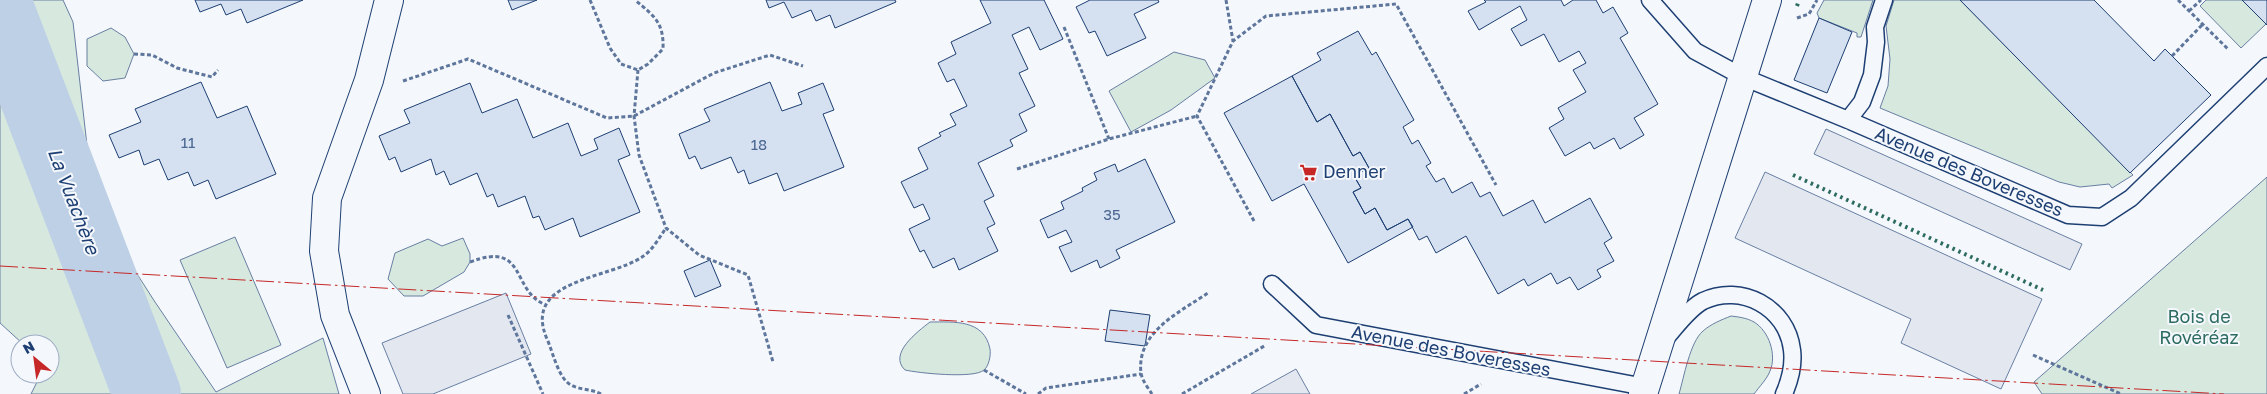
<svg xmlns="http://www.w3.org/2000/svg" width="2267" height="394" viewBox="0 0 2267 394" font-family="'Golos Text',sans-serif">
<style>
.green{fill:#d7e8df;stroke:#687fa3}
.parking{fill:#e3e8f0;stroke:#687fa3}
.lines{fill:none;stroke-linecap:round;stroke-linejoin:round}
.river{stroke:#bed0e5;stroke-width:68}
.building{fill:#d5e0f0;stroke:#1d3f73}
.lane-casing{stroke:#1d3f73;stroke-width:19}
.street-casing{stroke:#1d3f73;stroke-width:30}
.path{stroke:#5e769c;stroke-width:3;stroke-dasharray:4 2.5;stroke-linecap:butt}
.lane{stroke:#f4f7fb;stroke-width:16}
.street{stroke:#f4f7fb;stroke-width:28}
.hedge{stroke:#2c6c60;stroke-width:4;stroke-dasharray:2.5 4;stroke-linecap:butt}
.power{stroke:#c62828;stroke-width:1;stroke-dasharray:18 4 2.5 4;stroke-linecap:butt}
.labels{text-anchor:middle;stroke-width:4;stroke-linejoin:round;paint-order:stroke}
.number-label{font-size:15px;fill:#4b6792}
.poi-label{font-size:18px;fill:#1d3f73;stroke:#f4f7fb;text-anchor:start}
.street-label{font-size:18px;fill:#1d3f73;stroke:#f4f7fb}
.park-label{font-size:18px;fill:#2c6c60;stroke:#f4f7fb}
.water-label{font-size:19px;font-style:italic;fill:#1d3f73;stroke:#f4f7fb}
</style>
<rect width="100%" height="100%" fill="#f4f7fb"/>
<path class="green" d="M0,0H63L73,22L94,207L155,302L216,392L323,338L339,394H31L41,374H50V344H23L0,323Z
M1824,0H1873L1861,37H1857V33L1819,18L1817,13Z
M1894,0H1960L2133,175L2112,188L2109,184L2080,187L2059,182L1880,108L1888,86L1890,59L1886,26Z
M2206,0H2242L2266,24L2241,48L2200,6Z
M111,28L125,37L134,54L125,78L103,81L87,66V39Z
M1174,52L1205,60L1215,78L1171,110L1131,132L1109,91Z
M2267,177V394H2042L2034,382Z
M235,237L281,345L227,368L180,260Z
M463,238L470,254V262L464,272L423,296H404L388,279L395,253L428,239L442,246Z
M1731,316C1739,317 1747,318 1754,322C1769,331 1777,355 1770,371C1767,379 1759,387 1754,394H1679C1684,377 1690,342 1703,331C1711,324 1721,320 1731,316Z
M930,322C954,322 984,319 990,349C991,355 989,366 984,370C974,379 918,373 905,370C888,354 917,332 930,322Z"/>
<path class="parking" d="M1826,129L2082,244L2070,270L1814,154Z
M1765,172L2042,299L2001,389L1901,343L1911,319L1735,238Z
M506,293L531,354L433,394H403L382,343Z
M1296,369L1310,394H1251Z"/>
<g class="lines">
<path class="river" d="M0,9L147,394"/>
</g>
<path class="building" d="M195,0H303L247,23L241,9L226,15L221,4L200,12Z
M508,0H537L512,10Z
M766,0H895L896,2L835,28L830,15L816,21L811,10L792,18L784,2L769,8Z
M980,0H1044L1063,39L1040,50L1029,27L1012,35L1028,69L1019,73L1035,106L1019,114L1027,131L1010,140L1013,146L978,163L994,196L984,201L995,224L987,228L998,251L959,270L954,258L933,268L924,250L920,252L909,229L930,219L923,204L914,208L901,182L928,169L918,148L941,136L939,133L956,125L950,114L967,106L954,79L947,82L938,63L956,54L951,42L991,23Z
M1090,0H1158L1159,2L1134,14L1146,38L1107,56L1095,31L1089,33L1076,7Z
M1484,0H1561L1564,6L1573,0H1596L1603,13L1613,7L1628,33L1620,38L1658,104L1634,118L1644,135L1620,149L1614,138L1594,149L1590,142L1565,156L1549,128L1564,119L1558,108L1586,92L1573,70L1586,63L1579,51L1559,62L1544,34L1521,46L1511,29L1527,20L1520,6L1479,30L1468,11L1486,2Z
M1960,0H2094L2154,61L2165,49L2211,95L2130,173Z
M2242,0H2267V25Z
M1819,18L1852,32L1827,93L1794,80Z
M1358,31L1372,55L1376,52L1414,120L1403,127L1412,144L1418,140L1431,163L1426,166L1436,182L1444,178L1452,193L1472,182L1480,197L1490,192L1503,216L1533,200L1545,223L1590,198L1612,238L1604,243L1614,261L1597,270L1601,277L1578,290L1570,277L1557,284L1551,273L1528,286L1524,279L1498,294L1466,236L1436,253L1427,236L1419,240L1408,219L1387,230L1375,208L1365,214L1353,192L1361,188L1354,176L1369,168L1360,152L1353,156L1330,114L1317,122L1292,76L1321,60L1317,53Z
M1292,76L1317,122L1330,114L1353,156L1360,152L1369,168L1354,176L1361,188L1353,192L1365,214L1375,208L1387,230L1408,219L1413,227L1348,263L1304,184L1272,201L1224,113Z
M201,82L217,118L247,106L276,174L216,199L208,180L194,186L188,172L168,180L159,159L144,165L139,150L119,158L109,135L141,122L135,109Z
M770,82L782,111L802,104L798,93L823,83L834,110L823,114L844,167L784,191L777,173L749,184L744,170L738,173L731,157L701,169L695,156L689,159L679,134L710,121L704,109Z
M470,83L482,113L517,99L533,138L568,123L581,156L598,149L594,139L619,128L630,155L618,160L640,212L580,237L573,218L545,230L539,216L533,218L525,196L498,207L493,194L487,197L477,173L450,185L444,171L436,175L431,159L401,172L395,157L389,160L379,136L410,123L404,110Z
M1145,159L1175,222L1116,250L1120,258L1100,268L1097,260L1071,272L1059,247L1072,242L1066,230L1048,238L1040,220L1064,209L1061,202L1083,191L1082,188L1097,180L1094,173L1115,164L1118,172Z
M710,260L721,286L695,297L684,271Z
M1110,310L1150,315L1145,346L1105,341Z"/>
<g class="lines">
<defs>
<path id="lane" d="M1650,0L1695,51L1743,77L1848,120L2068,215L2102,217L2131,198L2267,66
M1848,120L1862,102L1872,75L1876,42L1875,27L1884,0
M1272,284L1316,325L1645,387
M1665,339C1676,327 1688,309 1703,301C1741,283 1787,307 1792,350C1794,365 1790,380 1784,394"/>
<path id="street" d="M366,394L335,315L324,251L327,198L369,80L389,0
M1643,394L1767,0"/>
</defs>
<use href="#lane" class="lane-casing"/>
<use href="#street" class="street-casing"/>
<path class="path" d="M590,0L610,48L621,64L638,70L648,64L663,49C664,22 654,16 635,0
M1226,0L1233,41
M2178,0L2229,50
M2189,11L2201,0
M1797,18L1809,14L1817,0
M1064,27L1109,139
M134,54L152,55L177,68L212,77L218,70
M2172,56L2203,24
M638,70L634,116L639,155L666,228L699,255L748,275L773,362
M403,81L468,59L607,118L634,116L714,73L770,55L803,66
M1017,169L1109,139L1197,116
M1254,221L1197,116L1233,41L1266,16L1396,4L1496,185
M470,262C528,240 510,291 546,305
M508,315L543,394
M2033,355L2121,394
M984,370L1026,394
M601,394C592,389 580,390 571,385C558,378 553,352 547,339C521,279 610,279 642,257C652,251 659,238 666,228
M1038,394L1046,388L1141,374
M1152,394C1148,388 1142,380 1141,373C1136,332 1180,312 1208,293
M1182,394L1266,345
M1464,394L1481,384"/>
<use href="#lane" class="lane"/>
<use href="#street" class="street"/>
<path class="hedge" d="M1797,6L1799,0
M1793,175L2043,290"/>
<path class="power" d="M0,266L2224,394"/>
</g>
<defs>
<symbol id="supermarket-bare" viewBox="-9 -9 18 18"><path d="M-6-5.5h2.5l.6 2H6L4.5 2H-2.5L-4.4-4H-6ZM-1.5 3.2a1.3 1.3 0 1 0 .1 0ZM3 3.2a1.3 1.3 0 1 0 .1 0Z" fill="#c62828" stroke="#f4f7fb" stroke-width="2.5" paint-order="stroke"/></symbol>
</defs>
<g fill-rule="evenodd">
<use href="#supermarket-bare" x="1296" y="160" width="25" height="25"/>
</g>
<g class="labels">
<g class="number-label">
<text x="188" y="148">11</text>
<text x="759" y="150">18</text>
<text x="1112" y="220">35</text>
</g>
<g class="poi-label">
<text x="1323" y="178">Denner</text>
</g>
<g class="street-label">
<text transform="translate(1969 172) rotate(23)" y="6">Avenue des Boveresses</text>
<text transform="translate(1451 351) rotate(11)" y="6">Avenue des Boveresses</text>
</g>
<g class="park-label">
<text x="2199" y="323">Bois de<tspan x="2199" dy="21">Rovéréaz</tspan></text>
</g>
<g class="water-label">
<text transform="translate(74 201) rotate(69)" y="7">La Vuachère</text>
</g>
</g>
<g transform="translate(35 359) rotate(331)"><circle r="24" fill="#f4f7fb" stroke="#9eadc5"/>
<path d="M0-4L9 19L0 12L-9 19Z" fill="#c62828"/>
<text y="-8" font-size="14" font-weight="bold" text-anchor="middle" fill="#1d3f73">N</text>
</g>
</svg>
